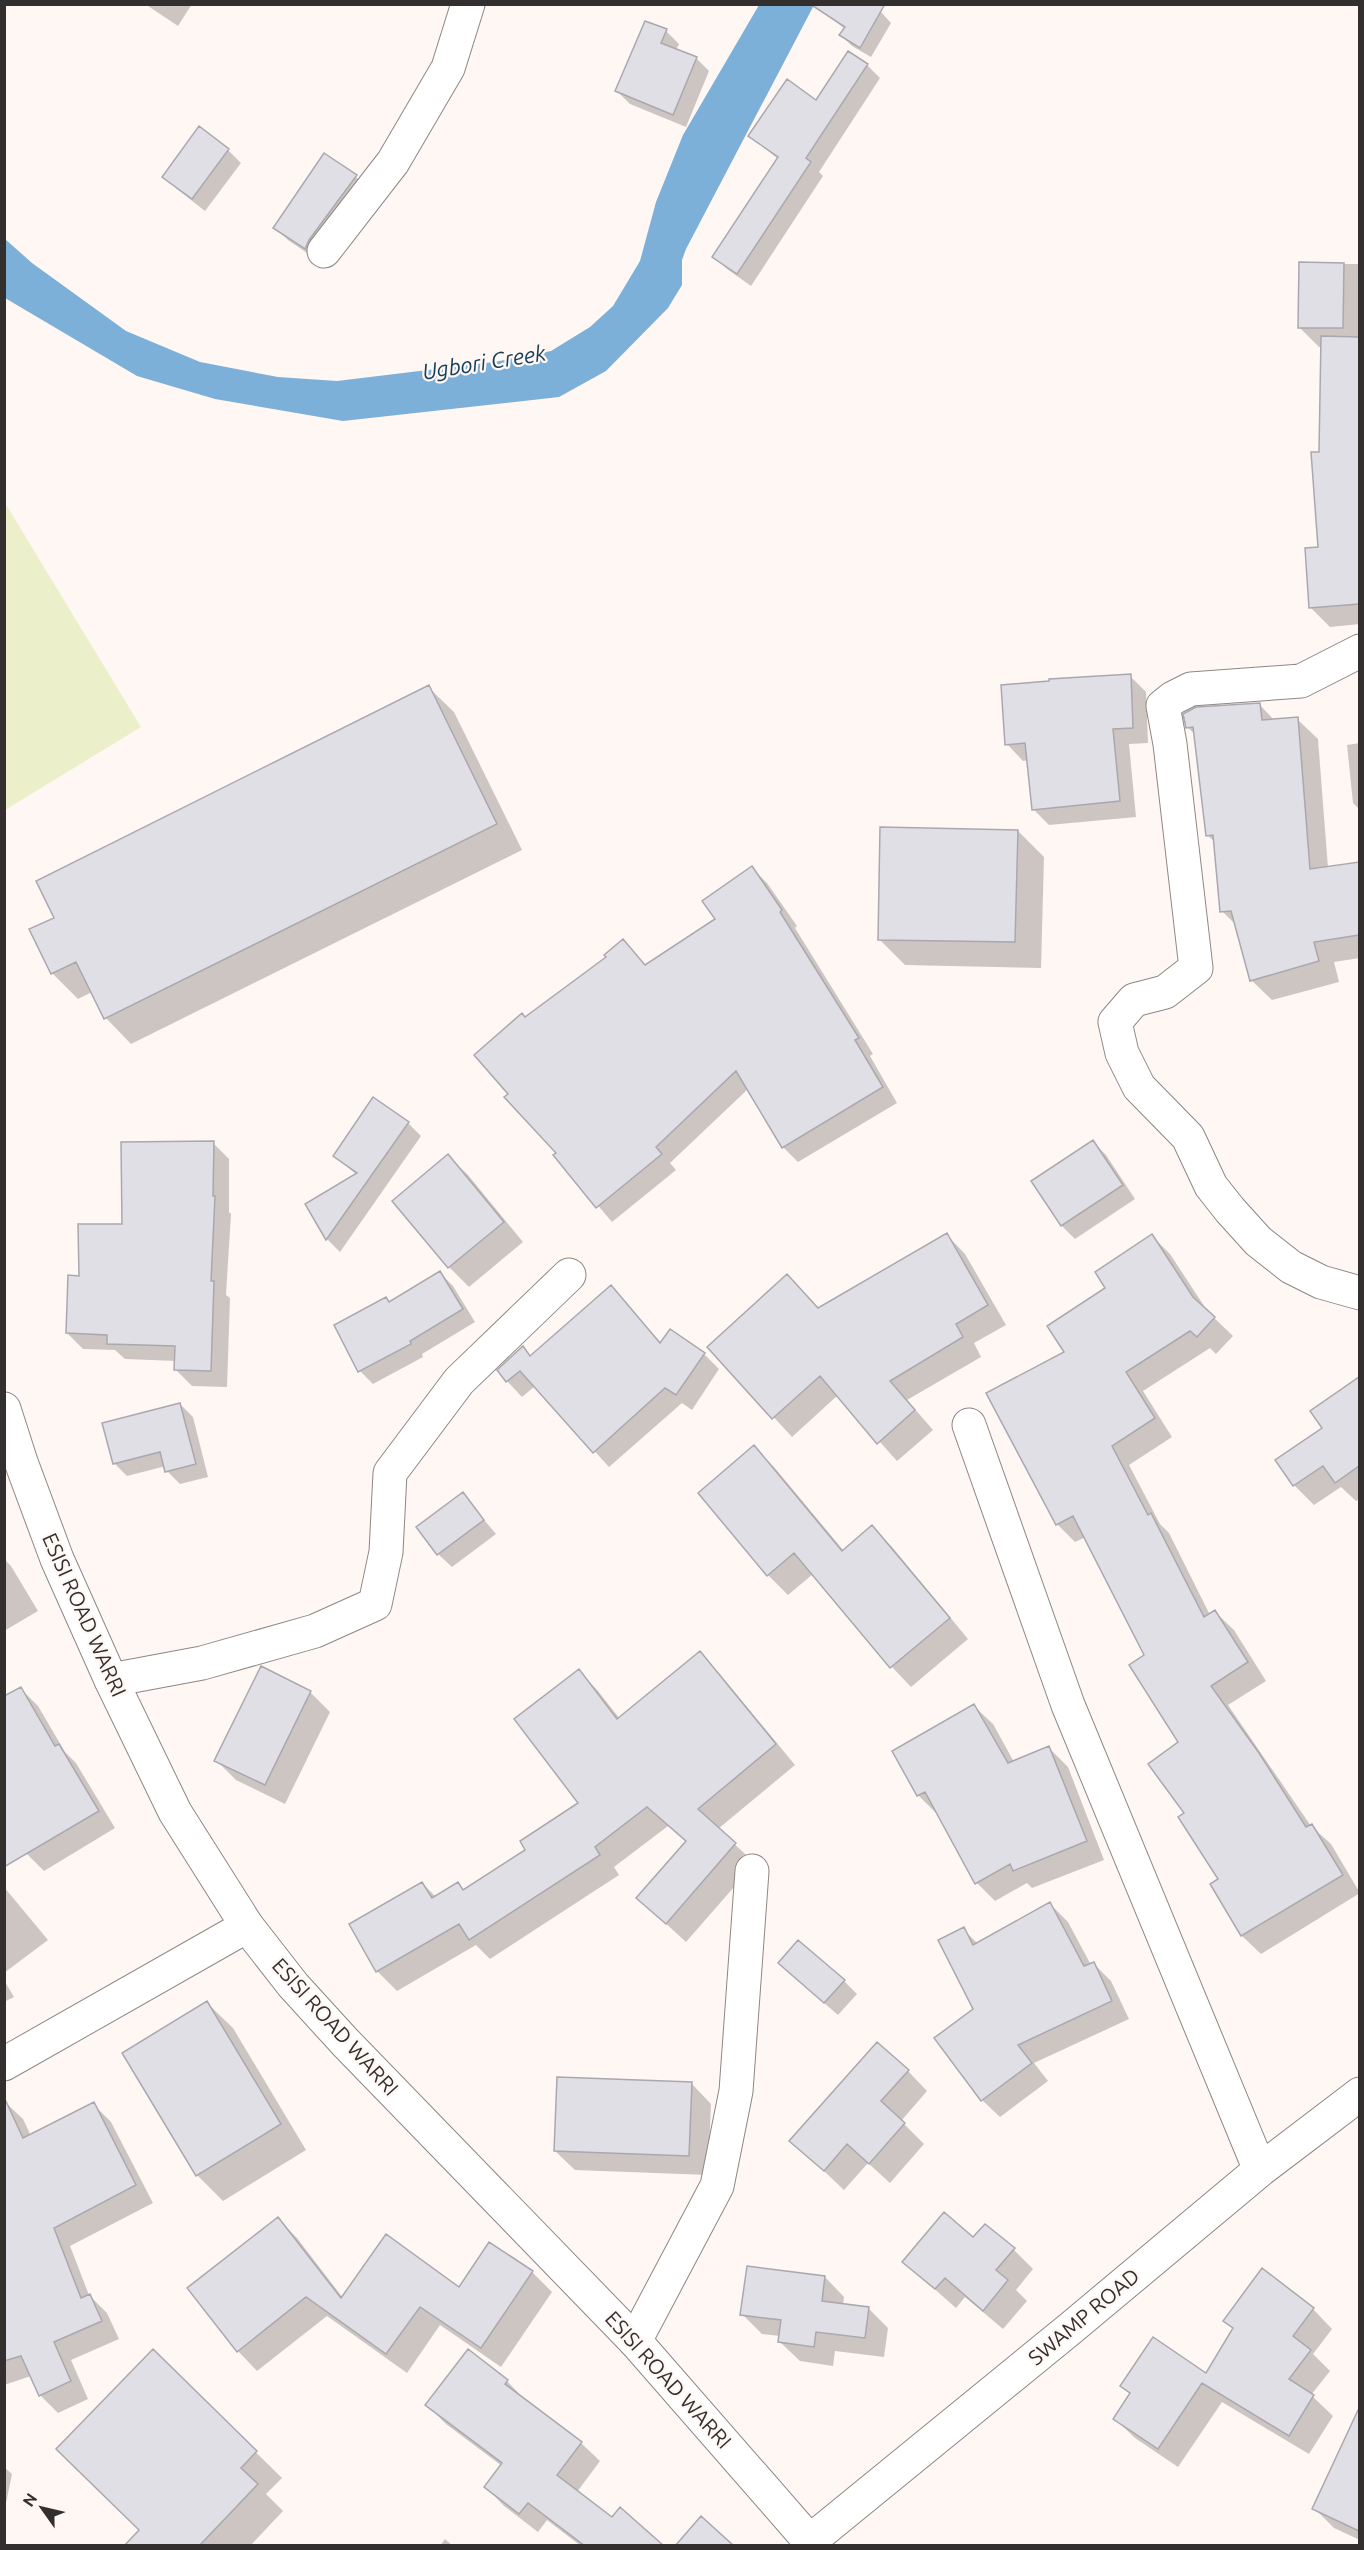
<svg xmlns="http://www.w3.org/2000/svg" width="1364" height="2550" viewBox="0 0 1364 2550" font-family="Ubuntu,sans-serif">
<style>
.green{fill:#ebf0ca}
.water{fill:#7cb0d9}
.shadow{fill:#0003}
.building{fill:#e1dfe6;stroke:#aaa8ae;stroke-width:1.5}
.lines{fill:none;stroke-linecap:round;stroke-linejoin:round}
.street-casing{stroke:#8e8784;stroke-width:35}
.secondary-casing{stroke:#8e8784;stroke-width:35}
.street{stroke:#fff;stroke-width:33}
.secondary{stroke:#fff;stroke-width:33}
.labels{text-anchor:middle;stroke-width:4.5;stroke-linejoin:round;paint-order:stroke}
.street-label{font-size:21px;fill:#322f2e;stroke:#fff7f3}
.water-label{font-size:22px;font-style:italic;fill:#143d58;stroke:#fff7f3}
</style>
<rect width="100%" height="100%" fill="#fff7f3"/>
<path class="green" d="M5,503L141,727L5,810H4Z"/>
<path class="water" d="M759,5H814L686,249L682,260V285L668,308L606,371L559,397L343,421L215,399L137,376L5,298V239L32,263L126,331L200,362L278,377L337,381L494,362L551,351L590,327L613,306L640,261L656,202L683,135Z"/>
<path class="shadow" d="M145,4H192L178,26Z
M868,4L881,12L891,23L871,57L852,46L841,35L845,29L822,11Z
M666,31L679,44L676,50L696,58L709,71L686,127L630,104L617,91Z
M849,53L867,65L880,78L819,172L823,176L751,286L727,269L714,256L778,159L750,136L817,102Z
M228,150L241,163L205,211L177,189L164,176Z
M356,177L369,190L319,261L288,240L275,227Z
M1300,264H1360V624L1330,627L1311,608L1320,548L1322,347H1319L1300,328Z
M1130,676L1146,692L1148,743L1129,744L1136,817L1049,825L1033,809L1028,760L1023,761L1007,744Z
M428,687L454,712L522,850L131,1044L106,1018L92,992L78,999L52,973L56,918Z
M1259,704L1275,721L1297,719L1318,739L1328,868L1360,863V958L1334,962L1339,982L1272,1000L1251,980L1237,926L1222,911L1216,843L1207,835L1196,735L1187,727Z
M1360,743V810L1353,803L1347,745Z
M1018,831L1044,857L1041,968L905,965L879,939Z
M752,868L767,883L797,926L795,928L873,1054L870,1056L897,1103L798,1162L783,1147L748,1089L670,1163L676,1170L612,1222L555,1155L558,1153L510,1094L526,1019L608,958L623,941L646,966L717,919Z
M408,1123L421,1136L340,1252L327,1239L307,1204L357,1175L334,1156Z
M1093,1142L1106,1155L1135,1199L1075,1239L1062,1226L1033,1182Z
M213,1143L229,1159V1212L231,1214L226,1295L230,1298L227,1387L192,1386L176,1370V1361L125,1359L115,1350L83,1349L67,1333L80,1277Z
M448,1156L468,1175L523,1242L469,1287L449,1267Z
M947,1235L965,1254L1006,1325L974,1343L981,1357L907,1400L933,1430L897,1461L838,1395L792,1437L709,1347L819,1310Z
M1152,1236L1170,1254L1208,1312L1233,1336L1216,1354L1210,1348L1143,1391L1172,1437L1129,1465L1160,1524L1169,1533L1210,1615L1215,1612L1234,1630L1266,1681L1228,1705L1311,1826L1331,1844L1360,1893L1261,1954L1242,1936L1213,1884L1220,1880L1186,1814L1180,1743L1146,1655L1086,1537L1075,1542L1057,1524L1066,1352L1107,1288Z
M440,1273L453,1286L475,1322L422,1354L423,1357L373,1384L360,1371L336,1326L386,1298L390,1303Z
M611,1288L662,1344L704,1354L719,1369L692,1410L682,1403L609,1467L535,1386L522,1397L507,1381L523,1348L531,1357Z
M1360,1378V1499L1356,1501L1341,1487L1314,1505L1294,1485L1277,1460L1324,1428L1312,1411Z
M180,1404L193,1417L208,1477L180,1484L167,1471L166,1466L127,1476L114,1463Z
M754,1447L774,1467L844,1551L872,1527L892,1547L968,1639L911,1687L892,1667L813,1574L788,1595L768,1575L700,1493Z
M462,1494L496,1534L452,1567L438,1554Z
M4,1559L11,1566L38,1611L4,1631Z
M700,1653L719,1673L795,1765L718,1829L755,1863L686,1942L638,1898L687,1843L668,1826L614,1867L619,1875L490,1959L476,1945L397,1991L377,1971L422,1883L436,1897L458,1884L465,1891L528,1851L580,1804L579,1671L598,1691L620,1719Z
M21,1689L38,1706L65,1752L76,1763L115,1828L44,1871L27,1854L4,1816Z
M310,1692L330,1712L285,1804L236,1780L216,1760Z
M974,1706L993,1724L1014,1762L1049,1748L1068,1767L1104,1860L1032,1888L1027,1883L995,1901L977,1883L937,1814L919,1796L894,1752Z
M4,1887L48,1940L4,1973Z
M1050,1904L1068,1922L1091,1965L1093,1963L1111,1981L1129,2019L1034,2063L1048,2081L1000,2117L982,2100L975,2010L963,1929L978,1944Z
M793,1976L844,1981L857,1994L838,2015Z
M4,1980L14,1997L4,2002Z
M207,2003L233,2028L306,2150L223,2201L197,2175Z
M908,2071L927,2091L901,2121L924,2144L890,2183L868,2163L844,2190L792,2141Z
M692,2084L711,2104L708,2175L575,2170L555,2151Z
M5,2102L23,2119L31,2136L93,2104L111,2122L153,2203L70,2246L89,2295L107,2313L119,2339L71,2360L88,2399L58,2413L40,2395L31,2376L4,2385Z
M278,2219L297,2238L343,2298L460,2289L532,2272L552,2292L501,2367L440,2325L407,2373L327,2316L257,2371L238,2351Z
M973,2240L1014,2250L1033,2269L1016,2290L1027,2301L1003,2329L965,2297L956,2308L904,2262Z
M825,2277L844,2297L843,2305L868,2308L888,2328L884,2357L835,2351L833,2366L800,2361L780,2342V2336L762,2334L742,2314Z
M1313,2309L1332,2329L1313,2354L1330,2371L1311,2395L1333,2416L1309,2454L1222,2402L1178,2467L1135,2438L1115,2419L1131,2395L1122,2386L1206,2375L1234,2330L1225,2320Z
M153,2351L282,2478L266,2494L283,2511L250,2546H126L141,2530Z
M507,2381L525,2400L581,2443L600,2461L577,2492L612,2519L662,2546H581L547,2520L538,2532L504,2506L486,2487L502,2466L446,2424L427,2405Z
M1344,2444L1360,2451V2540L1334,2528L1314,2508Z
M4,2467L12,2474L4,2513Z
M445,2539L453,2546H440Z"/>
<path class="building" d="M810,4H885L860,48L839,35L845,27Z
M645,21L667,29L661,43L697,57L673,115L615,91Z
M848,51L868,64L806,158L811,162L737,274L712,257L778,157L748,136L787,79L816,100Z
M199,126L229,149L192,199L162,177Z
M324,153L357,175L309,240L305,249L273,228Z
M1299,262L1344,263L1343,328H1298Z
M1321,336L1359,337V604L1309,608L1305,548L1318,547L1311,452H1319Z
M1131,674L1133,728L1113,729L1120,801L1032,810L1025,743L1005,745L1001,685L1049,681V679Z
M429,685L497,824L104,1019L76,962L51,974L29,929L54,918L36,881Z
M1260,703L1262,720L1298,717L1310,869L1359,862V935L1314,942L1319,961L1250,981L1231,911L1220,912L1213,835L1206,836L1193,727L1186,728L1183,714L1196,707Z
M880,827L1018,830L1015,942L878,940Z
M752,866L782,910L780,912L859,1038L855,1040L883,1087L782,1148L736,1071L656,1147L662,1154L596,1208L553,1155L556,1153L504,1097L508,1094L474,1055L522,1013L525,1017L606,957L604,955L623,939L645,965L715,919L702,901Z
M373,1097L409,1122L326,1240L305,1204L357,1173L333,1156Z
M1093,1140L1123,1185L1061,1226L1031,1181Z
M214,1141L213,1196H215L211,1281H214L211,1371L174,1370L175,1346L107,1344V1335L66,1333L68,1275L79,1276L78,1224H122L121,1142Z
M448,1154L504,1222L448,1268L392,1201Z
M947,1233L988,1305L956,1324L963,1337L890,1381L915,1410L877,1444L820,1376L772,1419L707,1347L787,1274L818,1308Z
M1152,1234L1193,1297L1215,1317L1197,1337L1190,1331L1126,1372L1155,1418L1112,1446L1148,1515L1151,1513L1204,1617L1215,1610L1248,1662L1211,1686L1259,1753L1306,1827L1312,1824L1343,1875L1241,1936L1210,1884L1218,1879L1178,1817L1184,1813L1148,1764L1178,1742L1129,1665L1144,1655L1073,1516L1056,1525L986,1393L1064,1352L1047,1326L1105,1288L1095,1272Z
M440,1271L463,1309L410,1341L411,1344L358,1372L334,1325L386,1297L389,1302Z
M611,1285L660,1343L670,1329L705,1353L676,1395L665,1388L593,1453L520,1371L506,1382L497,1370L523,1346L530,1356Z
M1359,1377V1466L1335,1483L1323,1466L1293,1486L1275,1460L1322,1428L1310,1411Z
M180,1403L196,1464L165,1472L160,1452L113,1464L102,1423Z
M754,1445L842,1551L872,1525L950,1618L890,1668L794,1553L767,1576L698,1493Z
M463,1492L484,1520L437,1555L416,1527Z
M700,1651L776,1744L698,1809L736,1843L666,1924L636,1898L686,1841L647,1807L595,1847L600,1855L469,1940L459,1924L376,1972L349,1924L422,1882L432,1898L458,1882L463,1890L525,1850L520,1841L578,1803L514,1719L579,1669L617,1719Z
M261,1666L311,1691L265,1785L214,1761Z
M21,1687L55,1746L59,1744L99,1811L4,1867V1696Z
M974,1704L1008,1763L1049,1746L1087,1841L1013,1871L1010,1864L975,1884L925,1792L917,1796L892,1751Z
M1050,1902L1084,1966L1094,1962L1112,2001L1018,2045L1032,2063L981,2101L934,2038L973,2009L938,1940L964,1927L973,1945Z
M798,1940L845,1980L824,2003L778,1963Z
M207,2001L281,2124L196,2176L122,2053Z
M877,2042L909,2070L881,2101L905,2123L869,2164L847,2144L824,2171L789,2141Z
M557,2077L692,2082L689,2156L554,2151Z
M4,2097L23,2138L94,2102L136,2185L54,2228L81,2298L90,2294L102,2321L54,2342L71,2381L39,2396L21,2356L4,2361Z
M944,2212L973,2237L985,2224L1015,2248L996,2270L1008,2280L983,2311L945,2278L935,2289L902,2262Z
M278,2217L341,2298L386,2234L459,2287L489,2242L533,2271L481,2348L420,2307L386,2354L306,2297L237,2352L187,2288Z
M747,2266L825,2276L822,2301L869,2307L865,2338L816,2332L814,2347L778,2342L781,2320L740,2315Z
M1262,2268L1314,2308L1293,2336L1311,2350L1289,2379L1314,2395L1289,2436L1202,2383L1158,2449L1113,2419L1130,2393L1120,2386L1153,2337L1206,2373L1233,2328L1223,2321Z
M153,2349L257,2451L241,2468L258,2484L199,2546H124L139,2530L56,2449Z
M468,2349L508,2380L505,2384L582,2442L557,2475L612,2517L620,2507L664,2546H585L528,2503L519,2514L484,2487L502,2463L425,2405Z
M1359,2408V2531L1312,2509Z
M701,2516L734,2546H675Z"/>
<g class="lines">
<defs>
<path id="street" d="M324,251L393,162L448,68L468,4
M1360,651L1301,681L1191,689L1173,698L1163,706L1170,744L1196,968L1165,992L1134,1000L1115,1022L1122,1053L1139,1087L1188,1137L1211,1186L1230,1210L1258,1241L1291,1267L1321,1282L1360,1293
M969,1425L1068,1705L1260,2170
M111,1680L202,1663L315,1631L375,1604L386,1552L390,1473L459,1381L569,1275
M4,2064L247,1926
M635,2341L717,2186L736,2091L752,1871
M810,2541L1071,2328L1260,2170L1360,2094"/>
<path id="secondary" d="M4,1409L21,1462L57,1559L111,1680L175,1812L247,1926L293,1985L345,2042L635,2341L814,2546"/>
</defs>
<use href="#street" class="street-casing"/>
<use href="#secondary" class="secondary-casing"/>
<use href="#street" class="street"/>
<use href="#secondary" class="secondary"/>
</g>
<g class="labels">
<g class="street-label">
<text transform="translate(84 1615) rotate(66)" y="7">ESISI ROAD WARRI</text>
<text transform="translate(335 2027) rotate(48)" y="7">ESISI ROAD WARRI</text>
<text transform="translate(1084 2317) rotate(-40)" y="7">SWAMP ROAD</text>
<text transform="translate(668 2380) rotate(48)" y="7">ESISI ROAD WARRI</text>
</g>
<g class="water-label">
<text transform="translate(484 362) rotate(-9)" y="8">Ugbori Creek</text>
</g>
</g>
<rect width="1364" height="2550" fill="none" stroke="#322f2e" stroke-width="12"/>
<g transform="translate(42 2508) rotate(304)" stroke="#fff7f3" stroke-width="4.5" paint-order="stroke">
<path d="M0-4.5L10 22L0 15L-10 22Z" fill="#322f2e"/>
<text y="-9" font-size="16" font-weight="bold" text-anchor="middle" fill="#322f2e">N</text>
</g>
</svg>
